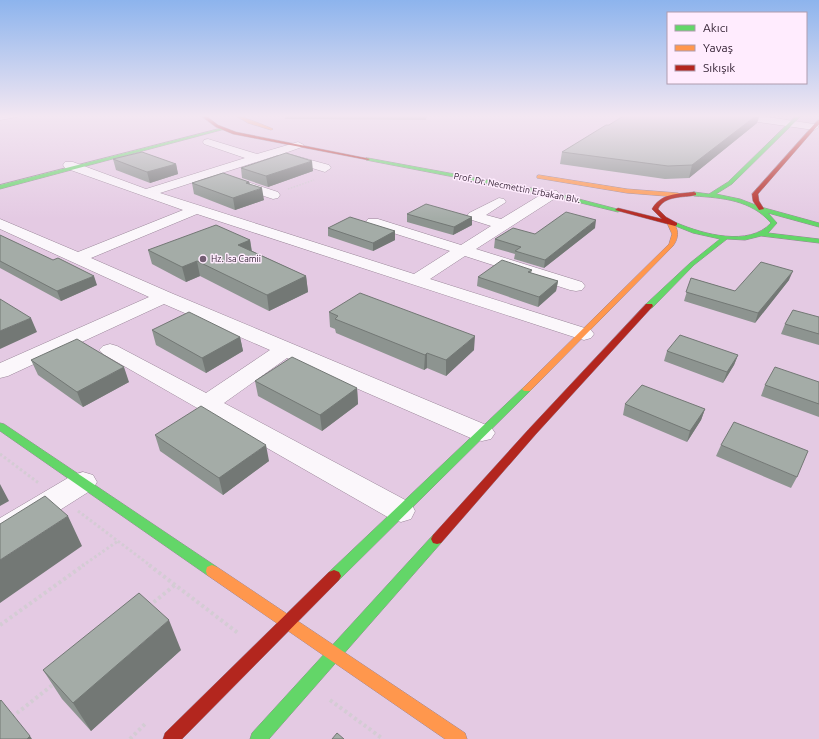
<svg xmlns="http://www.w3.org/2000/svg" width="819" height="739" viewBox="0 0 819 739" font-family="Ubuntu,sans-serif">
<style>
.lines{fill:none;stroke-linecap:round;stroke-linejoin:round}
.street-casing{stroke:#9a8699;stroke-width:1}
.fast-casing{stroke:#9a8699;stroke-width:1}
.slow-casing{stroke:#9a8699;stroke-width:1}
.jam-casing{stroke:#9a8699;stroke-width:1}
.path-far2{stroke:#d4ccd4;stroke-width:1.5;stroke-dasharray:1.5 1.5;stroke-linecap:butt}
.path-far1{stroke:#d4ccd4;stroke-width:3;stroke-dasharray:2.5 2.5;stroke-linecap:butt}
.path{stroke:#d4ccd4;stroke-width:4;stroke-dasharray:3 3;stroke-linecap:butt}
.street{fill:#fbf7fb;fill-rule:evenodd}
.fast{fill:#63d668;fill-rule:evenodd}
.slow{fill:#ff974d;fill-rule:evenodd}
.jam{fill:#b3261e;fill-rule:evenodd}
.wall{fill:#8d9490}
.shaded-wall{fill:#737875}
.building{fill:#a4aca7;stroke:#737875}
.poi-dot{fill:#735e73;stroke:#ffecfe;stroke-width:1.5}
.labels{text-anchor:middle;stroke-width:3;stroke-linejoin:round;paint-order:stroke}
.far-street-label{font-size:9px;fill:#362436;stroke:#ffecfe}
.far-poi-label{font-size:9px;fill:#362436;stroke:#ffecfe;text-anchor:start}
</style>
<rect width="100%" height="100%" fill="#e4cae3"/>
<g class="lines">
<defs>
<path id="street" d="M0,115H19L17,117L0,120Z
M725,115H753L814,124L819,127L814,130L730,118Z
M208,139L257,154L298,142L304,145L302,147L285,153L329,165L331,168L325,172L279,158L278,155L160,193L414,274L450,251L368,225L366,222L368,219H378L461,245L491,226L469,219L467,216L469,213L499,198L504,199L506,202L486,215L501,219L547,191H557L559,194L557,197L476,249L582,282L585,286L582,290L576,291L570,290L465,256L430,279L591,330L594,334L591,338L584,340L577,338L197,214L91,258L171,293L491,427L495,433L491,439L482,441L473,439L287,358L224,403L411,503L415,511L411,519L401,522L391,519L103,354L99,350L103,346L110,344L117,346L206,393L270,350L164,304L8,376L0,378V363L149,297L0,229V219L78,252L183,210L65,168L63,165L65,162H73L146,189L245,158L204,144L203,142L204,140Z
M235,178L278,192L280,195L278,198L273,199L230,185L229,182L230,179Z
M83,472L93,475L97,482L93,489L11,541L0,545V518L73,475Z"/>
<path id="fast" d="M797,115H802L732,184L716,194L740,199L761,207L819,223V227L768,213L777,223L768,233L819,239V243L761,236L745,240L727,239L694,265L652,308H646L645,306L646,304L690,263L720,239L693,233L673,225V223H677C703,234 749,247 771,223C751,200 723,198 694,196L691,194L694,192L709,194L728,182Z
M222,128L225,129L0,189V185Z
M368,158L552,192L621,210L618,212L552,196L366,160V158Z
M527,386L532,389L530,391L339,580L334,582L329,580L327,576L329,572L524,387Z
M0,423L4,424L217,567L218,571L217,575L212,577L207,575L0,431Z
M437,534L441,535L443,539L441,543L269,739H250L252,733L433,535Z"/>
<path id="slow" d="M235,115C239,115 269,127 273,129L271,130L248,123Z
M539,175L627,189L678,193L681,195L678,197L627,193L537,178V176Z
M670,221C680,227 679,238 673,246L530,391H524L522,389L524,387L669,244L672,234L667,223Z
M212,565L217,567L465,733L467,739H445L207,575L206,571L207,567Z"/>
<path id="jam" d="M200,115H205L218,125L236,132L370,159L368,160L233,134L216,127Z
M818,120H819V124L758,194L759,201L764,209L759,210L753,201L752,194Z
M694,192L696,193V195C683,198 665,195 658,209L666,217L677,223V225L675,226L615,210L618,208L662,219L652,209C661,193 678,194 694,192Z
M646,304H652L653,306L536,434L441,543L437,544L433,543L431,539L433,535L528,430Z
M334,570L339,572L341,576L339,580L182,739H163L165,733L329,572Z"/>
</defs>
<use href="#street" class="street-casing"/>
<use href="#fast" class="fast-casing"/>
<use href="#slow" class="slow-casing"/>
<use href="#jam" class="jam-casing"/>
<path class="path-far2" d="M288,189L314,180"/>
<path class="path-far1" d="M0,454L40,484
M78,511L151,566
M82,566L118,541"/>
<path class="path" d="M149,565L238,633
M149,606L175,585
M0,625L84,565
M330,700L383,739
M12,717L55,683
M130,739L146,723"/>
<use href="#street" class="street"/>
<use href="#fast" class="fast"/>
<use href="#slow" class="slow"/>
<use href="#jam" class="jam"/>
</g>
<path class="wall" d="M285,115H427L426,120L285,119Z
M766,115H776L775,117Z
M757,123L689,178L665,179L560,164L562,152L609,125Z
M113,159L176,164L178,174L150,183L116,170Z
M241,168L313,171L268,187L242,178Z
M249,182L250,184L264,200L235,210L194,194L192,183Z
M407,214L472,217V225L453,235L407,222Z
M328,228L395,231V240L373,251L328,236Z
M595,228L544,268L514,259L515,254L494,248L495,239L535,234Z
M0,235L97,285L61,301L0,268Z
M250,240L252,251L306,276L308,292L269,311L200,276L186,282L152,264L148,250Z
M532,270L531,273L558,281L556,291L538,307L477,286L478,277Z
M691,278L735,291L789,280L755,323L684,301Z
M329,312L474,350L446,376L427,368L424,370L336,333L335,329L330,327Z
M819,317V345L781,334L785,324Z
M152,330L240,337L243,351L206,373L156,345Z
M667,351L738,355L734,365L723,383L664,361Z
M31,360L129,382L83,407L38,375Z
M255,381L357,388L358,404L322,431L258,396Z
M819,382V417L761,396L765,385Z
M625,404L705,409L701,420L687,442L623,415Z
M155,435L269,461L223,495L160,451Z
M721,445L797,477L791,488L716,456Z
M181,650L91,731L62,699L43,670Z"/>
<path class="shaded-wall" d="M757,115H760L757,123L689,178L692,165Z
M312,161L313,171L268,187L266,176Z
M176,164L178,174L150,183L147,172Z
M249,182L251,192L262,188L264,200L235,210L233,198L246,183Z
M472,217V225L453,235L454,227Z
M596,220L595,228L544,268L545,260Z
M395,231V240L373,251V243Z
M250,240L252,255L238,245Z
M197,261L200,276L186,282L182,267Z
M793,271L789,280L755,323L758,313Z
M94,276L97,285L61,301L57,291Z
M306,276L308,292L269,311L267,295Z
M558,281L556,291L538,307L539,297Z
M31,318L37,332L0,349V331Z
M475,336L474,350L446,376V360Z
M240,337L243,351L206,373L202,358Z
M427,353V368L424,370L425,355Z
M738,355L734,365L723,383L727,372Z
M124,367L129,382L83,407L77,392Z
M357,388L358,404L322,431L320,415Z
M705,409L701,420L687,442L690,431Z
M266,445L269,461L223,495L219,478Z
M0,484L9,501L0,506Z
M68,516L82,546L0,603V560Z
M169,620L181,650L91,731L73,703Z
M30,736L32,739H27Z"/>
<path class="building" d="M625,115H757L692,165L668,166L562,152L606,125H609Z
M142,152L176,164L147,172L113,159Z
M286,153L312,161L266,176L241,168Z
M223,173L249,182L246,183L262,188L233,198L192,183Z
M426,204L472,217L454,227L407,214Z
M566,212L596,220L545,260L515,251L521,247L495,239L513,228L535,234Z
M350,217L395,231L373,243L328,228Z
M216,225L250,240L238,245L306,276L267,295L197,261L182,267L148,250Z
M0,235L53,260L58,258L94,276L57,291L0,261Z
M502,260L532,270L528,272L558,281L539,297L478,277Z
M761,262L793,271L758,313L686,292L691,278L735,291Z
M360,293L475,336L446,360L427,353L425,355L335,319L338,316L329,312Z
M0,299L31,318L0,331Z
M793,310L819,317V334L785,324Z
M189,312L240,337L202,358L152,330Z
M680,335L738,355L727,372L667,351Z
M77,339L124,367L77,392L31,360Z
M292,357L357,388L320,415L255,381Z
M775,367L819,382V404L765,385Z
M642,385L705,409L690,431L625,404Z
M201,406L266,445L219,478L155,435Z
M734,422L808,451L797,477L721,445Z
M45,496L68,516L0,560V524Z
M139,593L169,620L73,703L43,670Z
M1,700L30,736L27,739H0V701Z
M337,733L344,739H332Z"/>
<linearGradient id="sky" x2="0" y2="1"><stop stop-color="#8db4ed"/><stop offset="0.53" stop-color="#f3e7f2"/><stop offset="1" stop-color="#f3e7f2" stop-opacity="0"/></linearGradient>
<rect width="819" height="219" fill="url(#sky)"/>
<circle class="poi-dot" cx="203" cy="259" r="4"/>
<g class="labels">
<g class="far-street-label">
<text transform="translate(517 188) rotate(11)" y="3">Prof. Dr. Necmettin Erbakan Blv.</text>
</g>
<g class="far-poi-label">
<text x="211" y="262">Hz. İsa Camii</text>
</g>
</g>
<rect x="667" y="12" width="140" height="72" fill="#ffecfe" stroke="#af9cae"/>
<rect x="675" y="25" width="20" height="6" fill="#63d668" stroke="#af9cae"/>
<text x="703" y="32" font-size="12" fill="#362436">Akıcı</text>
<rect x="675" y="45" width="20" height="6" fill="#ff974d" stroke="#af9cae"/>
<text x="703" y="52" font-size="12" fill="#362436">Yavaş</text>
<rect x="675" y="65" width="20" height="6" fill="#b3261e" stroke="#af9cae"/>
<text x="703" y="72" font-size="12" fill="#362436">Sıkışık</text>
</svg>
